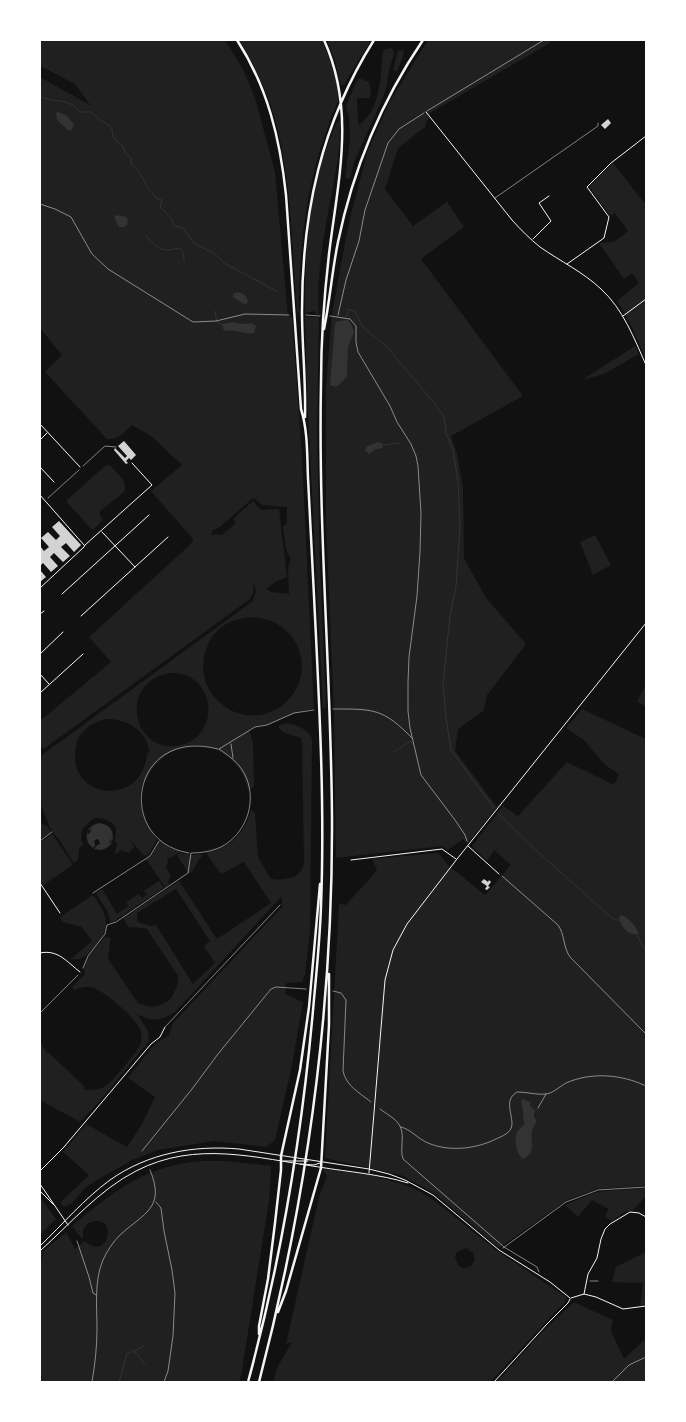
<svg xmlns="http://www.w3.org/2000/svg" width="686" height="1422" viewBox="0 0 686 1422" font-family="'Asap Condensed',sans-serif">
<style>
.green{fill:#202020;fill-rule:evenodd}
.water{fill:#333}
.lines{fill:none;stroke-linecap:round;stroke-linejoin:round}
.stream{stroke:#333;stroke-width:1}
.building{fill:#d3d3d3}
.path{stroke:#f5f5f5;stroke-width:0.5}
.service{stroke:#f5f5f5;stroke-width:0.5}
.minor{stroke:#f5f5f5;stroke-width:1}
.tertiary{stroke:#f5f5f5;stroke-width:1}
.motorway{stroke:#f5f5f5;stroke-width:2.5}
</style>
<rect width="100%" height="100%" fill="#111"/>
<path class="green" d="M40,40H225L244,71L255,98L275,172L288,316L292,317L302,456L314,709C296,711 288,717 272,723C262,727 259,724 249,730L253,743L254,787L248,790C236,735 167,730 145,782L143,781C135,805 144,820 157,840L148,855L144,856L131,841V842L134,847L129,853L121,850L115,855L117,843L115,842L116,827C109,819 103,818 94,818L82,829L81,839L83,844L79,849L78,860L74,863L58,838V839L50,828L40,803V759L42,755L253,601L256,591L254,583L253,593L250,599L45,748L40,747V721L111,662L89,637L192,543L193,539L151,491L182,465L151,436L132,425C123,433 120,440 107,439L45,372L62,355L40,328V77L90,105L75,84L40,66ZM252,499H255L262,505L287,507V523L283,527L286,549L291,559L288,568L289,594L271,592L266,589L275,582L287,577L279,509L261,510L253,501L233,519L236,523L222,535L215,534L211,536L213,530L220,527ZM252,617C269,618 282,624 292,637C327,686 262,744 217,700C196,680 200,642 223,626C232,620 242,618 252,617ZM169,673C218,670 223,741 175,746C132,750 119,683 169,673ZM105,719C119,718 136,724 144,737C147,741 148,747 150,752L147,753C143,809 65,800 76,746C79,731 91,723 105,719Z
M239,40H322C329,56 338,78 339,95C339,102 334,110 331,117C326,133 320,148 316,164C303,213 299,263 299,313H297C292,252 292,190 278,131C271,99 256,68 239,40Z
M327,40H371L344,85H341L335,61Z
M428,40H549L550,43L430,113L425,127L398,148L385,189L413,226L447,202L464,227L421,259L523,396L451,436L457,454L463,488L464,558L486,598L526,644L487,695L484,710L458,729L455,751L497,807L467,844L463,839L448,850L443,846L336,858L334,713L326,523V385L332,313L349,222L367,153L389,103Z
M392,48L394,54L389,70L387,85L383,98L354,162L350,179L345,178L350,139L349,117L346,106L355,84L359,78L369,82L371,92L370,98H357L358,122L359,125C382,108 380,76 383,50Z
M404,50L403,58L397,71L395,72L393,69L398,51Z
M340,120C341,153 333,185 327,218C322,247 316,285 319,314H316L315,311L305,313C305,262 307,208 323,158C327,146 332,134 337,122Z
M613,163L646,205V361C638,340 630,320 617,301L639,283L632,273L624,279L599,243L614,242L628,231L615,213L610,216L589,186Z
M305,317H319V319L317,435L320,566L326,708H323L307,392Z
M635,346L639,354L604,374L582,380Z
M106,465L111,466L124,481L125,489L123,493L100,511V515L103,520L94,529H91L67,502V500Z
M595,535L611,565L593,575L580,542Z
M646,683V706L637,702Z
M582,709L646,739V1184L642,1186L597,1189L567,1200L499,1248L434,1193L401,1175L325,1158L339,904L346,905C356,893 367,883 377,870L372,859L438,853L448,865L485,895L511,865L494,850L487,861L472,846L503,806L518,816L567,762L614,785L619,774L605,765L584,740L566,728ZM532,1107L537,1122C530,1129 530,1136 532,1145L517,1138V1132L525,1125L526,1123L523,1119L524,1115Z
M288,723C297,726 309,729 312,739L310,930L305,974L302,982L286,983L285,994L303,1002L291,1070L275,1140L266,1147L214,1141L158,1150L132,1160L97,1180L86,1187L72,1203L64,1207L60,1203L89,1175L63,1152L86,1124L127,1147L142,1124L155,1097L128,1078L154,1045L169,1035L173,1023L282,907V896L175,1012C160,1021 152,1022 137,1014L148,1031L149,1041L99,1102L80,1122L40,1100V1042L47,1053L48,1052L83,1085L85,1090C93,1090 100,1090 107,1085C114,1080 138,1051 141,1043C142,1040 141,1034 141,1031C138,1020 102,988 90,987C85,986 79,988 75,990L72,987L83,976L85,975C80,961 97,947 105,937L111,938L110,941L108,959L138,1003L146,1006L152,1007L161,1005L167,1002L172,997L178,984V976L147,929L132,927L129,928L123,918L179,881L217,939L271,903L244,862L221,874L208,856L207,852C231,848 245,833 251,810L255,813L258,857L270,878C275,880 278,880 283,879C295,878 302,875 304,862L302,742L301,738L283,732L279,728V725ZM176,889L210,941L204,946L215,963L193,984L156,925L151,926L137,922V913Z
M40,823L47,826L51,832L40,840Z
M51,835H53L73,865L43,885L40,881V842Z
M160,840L170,848L181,852L167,859L168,862L166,867L171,876L168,882L169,885L165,887L146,859L151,856Z
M181,853L193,855L201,854L202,856C196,862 196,868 189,874L177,855Z
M159,881L164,888L111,923L107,911L96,893L102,889L117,914L128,906L126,902L139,894L142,898L147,895L144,891Z
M93,895C98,903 106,912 106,923C107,935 90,956 79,959C77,960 73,959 71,959L92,941L82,927L63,922L60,917Z
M203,1161H226L271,1166L269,1201L242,1370L239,1382H40V1259L47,1251L40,1257V1254L66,1232L75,1249L85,1241C109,1264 120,1210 88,1223L83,1230V1237L82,1239L72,1226C114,1191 146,1165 203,1161Z
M323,1169L370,1175L403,1184L421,1192L436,1202L496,1250L566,1297L565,1303L559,1308L490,1382H273L278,1366L292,1342L286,1344L320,1193L327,1177ZM466,1248L473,1253L475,1259L471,1266L464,1268L459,1266L455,1258L457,1252Z
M646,1188V1196L633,1210L623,1213L612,1221L605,1216L609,1209L592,1200L578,1217L565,1205L594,1193L605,1191Z
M40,1197L56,1219L40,1235Z
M646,1252V1304L640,1306L643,1283L612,1282L616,1267Z
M574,1302L613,1320L611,1331L624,1359L646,1338V1382H497L544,1330Z"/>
<path class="water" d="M58,112L66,115L74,124L71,131L68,130L57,120L56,113Z
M116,215L126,217L128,220L127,225L124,227H119L114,217Z
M238,292C244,294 247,295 248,302L245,305L233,297V294Z
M348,320L352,326L354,332L348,347L347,376L339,385L335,387L330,385L335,323L338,321Z
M233,322L242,324L252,323L256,326L254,333C245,335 237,329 226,331L223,329L222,324Z
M377,442L382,443L383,448L376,449L369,454L365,450L367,446L374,444Z
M99,823C110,824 115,832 112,842L111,841L112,838L108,844L110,842L112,843C107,849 102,851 94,849L96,846L100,844L99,840L97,839L94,841L95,845L93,848C88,844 86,840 87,833L89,834L92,828L90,830H88C91,826 94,824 99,823Z
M621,915C629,918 636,926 639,934C628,936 621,927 619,917Z
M523,1099L530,1102V1106L535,1110L534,1115L537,1122C524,1135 541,1150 523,1159C516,1154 514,1140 517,1132C519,1129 523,1126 525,1123L523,1119C525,1112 521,1107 521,1100Z"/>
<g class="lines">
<path class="stream" d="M40,97C57,103 67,97 80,112H91L101,121L106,123L112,129L113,136L118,142L122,145L126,154L131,158V164C140,170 143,180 148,188C151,192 154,194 156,198L162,200L160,206C165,214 171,214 174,226L183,228L194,243L215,254L224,263L278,292
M146,236C157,248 161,253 178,248C184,251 184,255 184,261
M348,309L355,312L363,327L387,347L435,404L444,417L446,433L453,450L458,481L460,526L456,586L450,616L443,684L446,718L451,750L494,808
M215,311L217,322L222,325
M346,317L349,310
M383,445C390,446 394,441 400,444
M393,752L411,741L413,745
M498,813L539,853L614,920H621
M636,934L646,951
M134,1351L145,1364
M119,1382L127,1354L144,1346"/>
</g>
<path class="building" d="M608,119L611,123L605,129L601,125Z
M124,441L136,455L131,460L129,458L126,461L128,463L126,464L114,450L115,448L125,458L127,456L118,446Z
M59,521L81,545L74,552L66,543L61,547L70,556L63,562L54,553L50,557L58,566L51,572L43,563L40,566V546L44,551L49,547L41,538L48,532L56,540L60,536L52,527Z
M40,570L46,577L40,582Z
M484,879L488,882L489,880L491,882L488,886L490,887L487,890L485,889L487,886L481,882Z"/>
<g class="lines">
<path class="path" d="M40,204L55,209L71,217L92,254L108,269L193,322L216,321L245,314L289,315
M306,315L320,316
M338,315L346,280L359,241L365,210L388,143L399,129L424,113
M330,316L350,319L356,326V342L358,352L390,406L397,422L411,444L416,456L418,466L421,513L420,552L417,596L409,657L408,682V711L410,728L421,775L455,820L465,835L467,841
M83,466L105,446L116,447
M48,498L79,470
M333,709C373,709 383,708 412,738
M231,744L233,758
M40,841L52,832
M189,853C114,841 130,726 218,749
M502,876L558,925C565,935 563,947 570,957L646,1034
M93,893L150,856L159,841
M83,968L88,956L105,934L107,925L116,922L188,873L191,853C202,853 212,851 221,847C248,833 258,798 244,773C238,762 229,756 219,749L255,727L267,725L294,713L314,710
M333,991L341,993L346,1000L343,1071C346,1086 360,1093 371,1102
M40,1013L78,975
M538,1108L546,1094
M380,1109C395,1120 404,1122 402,1143C402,1149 401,1153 403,1159L504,1247L537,1267L539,1272
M401,1127C412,1130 418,1139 428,1143C449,1152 476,1149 496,1139C502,1136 512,1133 512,1124C512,1112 504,1100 517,1092C526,1092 538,1095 545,1094C552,1094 559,1087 566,1083C591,1072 621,1074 646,1086
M142,1151L192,1089L218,1054L271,989L276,987L306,989
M156,1202L161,1208L164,1231L172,1270L175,1293L173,1336L168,1371L164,1382
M77,1241L89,1277L93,1293L96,1295
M503,1248L566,1202L598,1190L646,1187
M590,1281H598
M92,1382C95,1364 97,1347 97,1329C97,1306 94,1281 103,1260C107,1251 113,1242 120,1235C144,1213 166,1208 150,1170
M612,1382L629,1365L646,1357"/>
<path class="service" d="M427,111L544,40
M495,198L598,126V123
M166,1026L280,905"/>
<path class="minor" d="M426,112L512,220C521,230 530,239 540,247C560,261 583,272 601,289C623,309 634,338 646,365
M533,239L551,221L539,203L549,196
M567,264L604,238L609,217L587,187L611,163L646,136
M623,316L646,299
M40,424L80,467
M40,440L47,433
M40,467L54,482
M40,495L84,545
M102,532L135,567
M40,588L84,547L85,545L152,485L132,463
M62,594L149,515
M40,614L44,611
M81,616L168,537
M40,654L63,632
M40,674L49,684
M40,693L83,654
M468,846L499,874
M351,860L442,849L456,859
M40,883L60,913
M40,953C58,949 67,962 80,972
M40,1171L64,1147L151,1044L160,1037L165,1027
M584,1294L588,1274L597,1258L601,1239L605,1229L610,1224L630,1212L639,1213L646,1217"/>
<path class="tertiary" d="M283,1161H308
M300,1164L314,1165L320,1163
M369,1173L385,980L393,950L407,924L457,859L646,623
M40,1184L68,1225
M40,1191L54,1205
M40,1246C63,1224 84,1199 110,1180C148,1153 194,1145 239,1149L369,1169L389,1174L405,1180L433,1195L499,1250L550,1282L570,1298
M40,1251C71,1223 99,1190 136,1171C196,1140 256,1158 319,1167C349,1172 379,1174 408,1183
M571,1298L584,1294L596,1297L623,1309L646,1306
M494,1382L547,1324L568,1303L570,1299"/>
<path class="motorway" d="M237,40C268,88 280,139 286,195L301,409C308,431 307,456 308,478C310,517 312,557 314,596C319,699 325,802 321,906C320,937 317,968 314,999C303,1128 282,1257 248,1382
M324,329C330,300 332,271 338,242C353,169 381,102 423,40
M305,417C306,382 302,346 302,311C302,213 321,124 374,40
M278,1312L286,1291L321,1168L329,1025V974
M259,1334V1326L268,1279L275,1223L281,1170V1156L300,1070L309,1007L320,884
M259,1382C307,1198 333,1008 332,817C331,672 318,528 321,383C321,340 324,297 329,254C338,180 356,111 324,40"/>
</g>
<rect width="686" height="1422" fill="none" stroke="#ffffff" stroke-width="82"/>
</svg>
